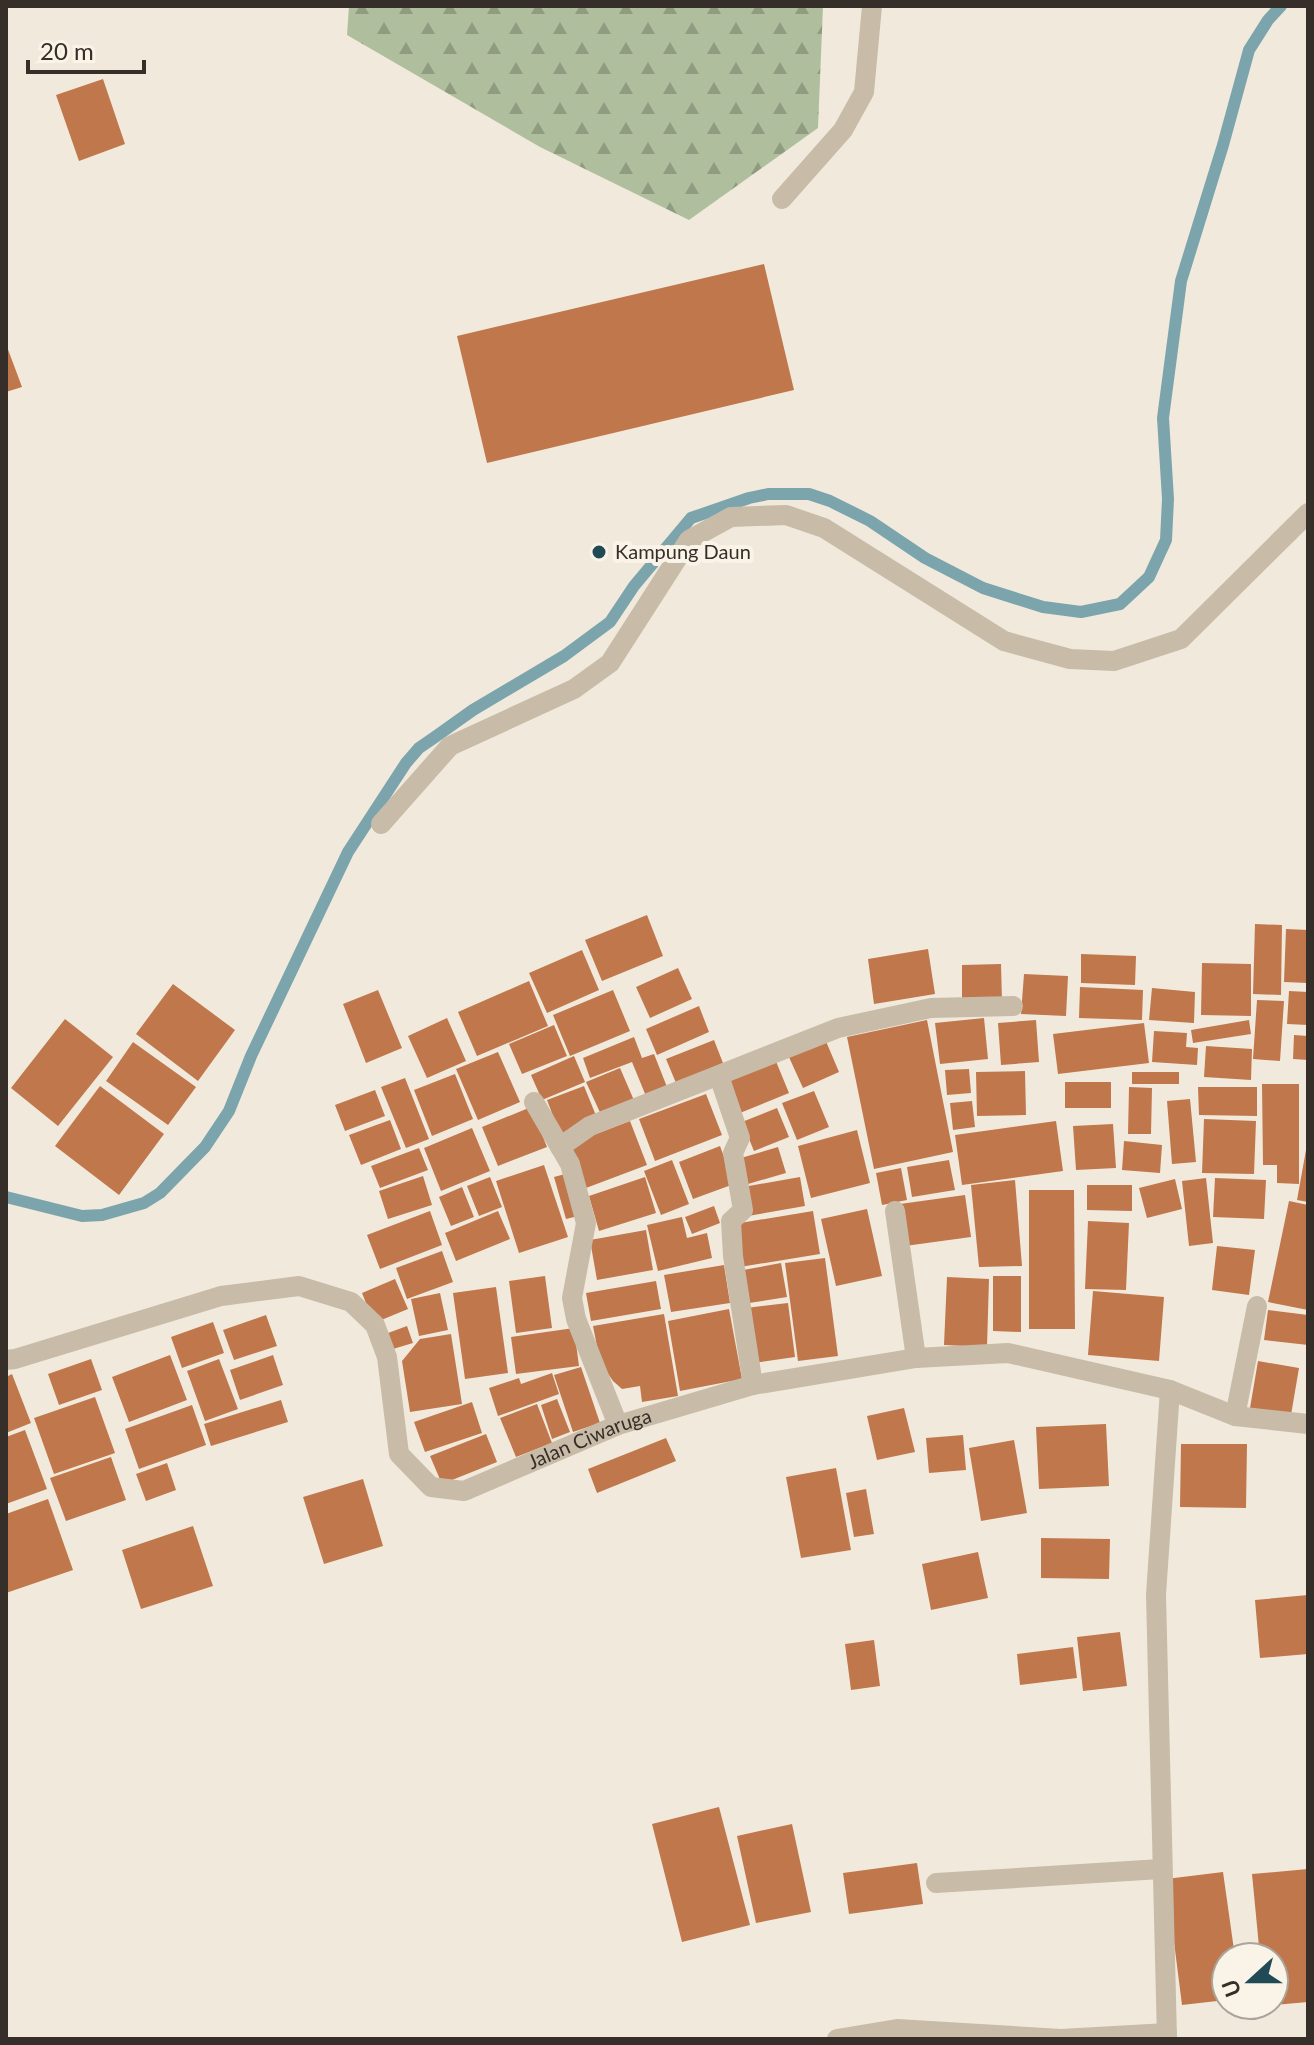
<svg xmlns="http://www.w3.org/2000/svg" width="1314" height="2045" viewBox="0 0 1314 2045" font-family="Lato,sans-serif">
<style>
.forest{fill:url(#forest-firs)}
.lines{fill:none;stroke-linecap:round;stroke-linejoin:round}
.stream{stroke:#7ca4ad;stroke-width:12}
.building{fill:#c0774b}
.minor{stroke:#c8bca9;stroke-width:20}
.poi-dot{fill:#204a55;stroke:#f9f3e8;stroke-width:3}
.labels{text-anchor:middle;stroke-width:8;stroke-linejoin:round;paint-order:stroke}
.poi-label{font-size:20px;fill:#362e28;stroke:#f9f3e8;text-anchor:start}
.street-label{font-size:20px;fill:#362e28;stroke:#f9f3e8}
</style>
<defs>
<pattern id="forest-firs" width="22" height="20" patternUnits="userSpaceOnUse" patternTransform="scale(2)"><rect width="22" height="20" fill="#afbf9d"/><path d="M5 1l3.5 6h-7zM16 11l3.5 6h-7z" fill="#8f9c80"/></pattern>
</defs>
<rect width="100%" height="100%" fill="#f1eadc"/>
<path class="forest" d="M349,6H823L818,128L689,220L540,147L347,35Z"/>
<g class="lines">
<path class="stream" d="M6,1197L82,1216L102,1215L144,1203L160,1193L205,1147L229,1111L251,1056L348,852L406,763L419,748L435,737L473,710L564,656L610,622L634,586L691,518L749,498L768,494H809L830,501L870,521L925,558L983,588L1043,607L1081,612L1120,604L1149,577L1166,540L1168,499L1163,418L1181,281L1223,145L1249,50L1268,20L1281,6"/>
</g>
<path class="building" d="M103,79L125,144L79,161L56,95Z
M764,264L794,390L487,463L457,336Z
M6,344L22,387L6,392Z
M647,915L663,956L602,981L585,940Z
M1255,924L1282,925L1281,995L1253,994Z
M1286,929L1308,930V983L1284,982Z
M928,949L935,994L874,1004L868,959Z
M582,950L599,990L547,1013L529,973Z
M1081,954L1136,956L1135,985L1081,983Z
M1202,963L1251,964V1016L1201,1015Z
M1001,964L1002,1002H962V965Z
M678,968L692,999L650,1018L636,987Z
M1024,974L1068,976L1066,1016L1021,1014Z
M529,981L548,1026L477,1056L458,1012Z
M173,984L235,1030L198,1081L136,1034Z
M1080,987L1143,990L1142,1020L1079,1018Z
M1152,988L1195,992L1194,1023L1149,1020Z
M378,990L402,1048L366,1063L343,1004Z
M613,990L630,1031L570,1056L553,1015Z
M1289,991L1308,992V1025L1287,1024Z
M1257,1000L1284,1001L1280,1061L1253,1059Z
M699,1006L709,1032L657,1055L646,1029Z
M447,1018L466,1061L427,1078L408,1036Z
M984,1018L988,1059L940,1064L935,1023Z
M65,1019L113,1057L58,1126L11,1088Z
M927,1020L953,1152L874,1169L847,1037Z
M1036,1020L1039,1062L1001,1065L998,1023Z
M1249,1020L1251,1034L1193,1043L1191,1030Z
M1144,1023L1149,1063L1058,1074L1053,1034Z
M554,1025L567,1056L522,1074L509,1044Z
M1154,1031L1187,1033L1186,1047L1198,1048L1197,1065L1152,1062Z
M1294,1035L1308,1036V1060L1293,1059Z
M634,1037L642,1058L654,1054L669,1092L648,1101L632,1062L590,1078L583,1058Z
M825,1039L839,1072L803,1088L788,1055Z
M714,1040L723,1063L676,1083L666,1059Z
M133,1042L196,1087L168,1125L106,1081Z
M1206,1046L1252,1049L1251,1080L1204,1077Z
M498,1052L520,1102L478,1120L456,1069Z
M574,1056L585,1082L542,1100L531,1075Z
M775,1059L789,1093L740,1113L727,1079Z
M620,1068L636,1105L603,1119L586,1082Z
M969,1069L971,1093L947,1095L945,1070Z
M1025,1071L1026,1115L977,1116L976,1072Z
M1132,1072H1179V1084H1132Z
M455,1074L473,1119L432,1136L414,1090Z
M405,1078L429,1139L406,1148L381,1087Z
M1065,1082H1111V1108H1065Z
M1262,1084H1299V1184L1277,1183V1165H1263Z
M100,1086L164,1134L119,1195L55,1146Z
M584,1086L597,1118L560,1134L547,1100Z
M1129,1087L1152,1088L1151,1134H1128Z
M1198,1087H1257V1116L1199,1115Z
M375,1090L385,1116L345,1131L335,1105Z
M814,1091L829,1127L797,1140L782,1103Z
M706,1094L722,1135L655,1161L639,1119Z
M1190,1099L1196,1162L1172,1164L1167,1101Z
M972,1101L975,1127L953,1130L950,1103Z
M531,1107L547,1147L498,1166L482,1127Z
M777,1108L789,1137L754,1151L742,1122Z
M1204,1119L1256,1121L1254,1174L1202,1173Z
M390,1120L401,1149L361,1165L349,1135Z
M630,1121L647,1165L586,1188L570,1144Z
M1056,1121L1063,1171L962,1185L955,1135Z
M1113,1124L1116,1168L1076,1170L1073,1126Z
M472,1128L490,1171L441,1191L424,1148Z
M857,1130L870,1183L811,1198L798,1146Z
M1124,1141L1162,1145L1160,1173L1122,1170Z
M720,1146L734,1184L693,1199L679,1162Z
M778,1147L786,1173L748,1184L741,1158Z
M419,1148L428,1170L380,1188L371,1166Z
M1306,1150H1308V1202L1297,1200Z
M672,1160L689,1204L661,1215L644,1171Z
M949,1160L955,1190L912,1197L907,1167Z
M544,1165L568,1237L519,1253L496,1181Z
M901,1168L907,1200L882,1205L876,1173Z
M565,1174L578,1216L566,1219L554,1177Z
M423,1176L432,1205L388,1219L379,1191Z
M490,1177L502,1207L479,1216L467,1186Z
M645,1177L656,1213L599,1231L589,1196Z
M800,1177L805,1206L748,1216L743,1187Z
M1206,1178L1213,1243L1189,1246L1182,1181Z
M1215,1178L1266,1180L1264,1219L1213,1217Z
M1175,1179L1182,1209L1147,1218L1139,1188Z
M1015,1180L1022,1266L979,1267L971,1185Z
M1087,1185H1132V1211L1087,1210Z
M462,1187L474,1217L451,1226L439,1197Z
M1029,1190H1074L1075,1329H1029Z
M965,1195L971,1237L905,1246L900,1204Z
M1289,1201L1308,1205V1310L1268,1302Z
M714,1206L720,1223L692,1234L685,1217Z
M867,1209L882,1276L836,1286L821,1219Z
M430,1211L442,1245L380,1269L367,1235Z
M498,1211L510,1239L456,1261L445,1233Z
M813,1211L820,1254L740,1267L734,1224Z
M682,1217L687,1238L707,1233L712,1258L658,1271L647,1225Z
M1088,1221L1129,1223L1126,1290L1085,1289Z
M646,1230L653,1270L597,1280L590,1240Z
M1217,1246L1255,1250L1249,1295L1212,1290Z
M442,1251L453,1282L407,1299L396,1268Z
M825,1258L838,1356L798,1361L785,1263Z
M781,1263L787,1297L749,1303L743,1270Z
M724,1265L730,1303L671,1312L664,1275Z
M545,1276L552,1328L516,1333L509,1281Z
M993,1276H1021V1332L993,1331Z
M947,1277L989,1279L987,1347L944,1345Z
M395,1279L408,1309L374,1323L362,1293Z
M656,1281L661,1309L591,1321L586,1293Z
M496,1287L508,1373L465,1379L453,1293Z
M1093,1291L1164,1297L1159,1361L1088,1355Z
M440,1293L448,1330L419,1336L411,1299Z
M788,1303L795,1357L754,1363L746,1308Z
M729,1309L742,1379L680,1391L668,1321Z
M1268,1310L1308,1315V1345L1264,1340Z
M664,1314L678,1396L642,1402L640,1386L622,1389L613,1381L600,1362L593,1326Z
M266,1315L277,1346L234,1360L223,1330Z
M213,1322L224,1353L182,1368L171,1337Z
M407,1326L413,1343L393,1349L388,1333Z
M574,1328L579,1366L516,1374L511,1337Z
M451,1334L462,1404L410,1412L402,1361L420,1339Z
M170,1355L187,1400L129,1422L112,1377Z
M273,1355L283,1385L240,1400L230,1370Z
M91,1359L102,1390L59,1405L48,1374Z
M219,1359L238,1409L205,1421L187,1371Z
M1258,1361L1299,1368L1291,1415L1250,1408Z
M581,1367L600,1423L573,1432L554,1375Z
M552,1373L559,1394L498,1416L489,1388L519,1378L521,1384Z
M12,1374L31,1423L6,1433V1377Z
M95,1397L115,1453L54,1474L34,1418Z
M557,1399L570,1432L552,1439L541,1405Z
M281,1400L288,1422L211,1446L204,1424Z
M472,1402L482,1433L425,1452L414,1422Z
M537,1404L552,1443L516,1457L500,1418Z
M192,1405L206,1445L139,1469L125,1429Z
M904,1408L915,1452L877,1460L867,1416Z
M1106,1424L1109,1486L1039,1489L1036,1427Z
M25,1430L47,1489L6,1504V1437Z
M486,1434L497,1462L442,1484L430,1456Z
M963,1435L966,1470L929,1473L926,1438Z
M666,1438L676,1461L597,1493L588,1469Z
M1014,1440L1027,1513L981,1521L969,1448Z
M1181,1444H1247L1246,1508L1180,1507Z
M111,1457L126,1500L66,1521L50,1478Z
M167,1463L176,1490L146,1501L136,1474Z
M836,1468L851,1550L801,1558L786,1477Z
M363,1479L383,1546L324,1564L303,1497Z
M866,1489L874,1534L854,1537L846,1493Z
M48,1499L73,1570L6,1593V1514Z
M193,1526L213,1586L141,1609L122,1550Z
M1041,1538L1110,1539L1109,1579L1041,1578Z
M978,1552L988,1598L931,1610L922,1564Z
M1308,1595V1654L1260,1658L1255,1600Z
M1120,1632L1127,1686L1083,1691L1077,1637Z
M874,1640L880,1686L851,1690L845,1644Z
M1073,1647L1077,1678L1020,1685L1017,1654Z
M719,1807L750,1925L682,1942L652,1824Z
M792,1824L811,1912L756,1923L737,1836Z
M917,1863L923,1904L849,1914L843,1873Z
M1308,1869V2002L1274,2005V1957H1260L1252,1874Z
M1223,1872L1235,1957H1226V2000L1182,2005L1166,1879Z"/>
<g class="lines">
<g class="minor">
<path d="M782,199L843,130L864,92L872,6"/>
<path d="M381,824L450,746L574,689L610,663L689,540L731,517L786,515L824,528L1004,641L1070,659L1114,661L1181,639L1308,513"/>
<path d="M719,1076L740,1138L733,1153L743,1210L731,1221L733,1256L753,1385"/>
<path d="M534,1102L570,1164L586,1223L572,1298L576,1319L618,1425"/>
<path d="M560,1147L590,1126L838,1028L931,1008L1013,1006"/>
<path d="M895,1211L916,1358"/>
<path id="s1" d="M6,1360L15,1359L221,1296L299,1286L351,1302L375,1325L387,1357L399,1454L431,1487L464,1491L618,1425L753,1385L916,1358L1008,1353L1170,1390L1235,1416L1308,1424"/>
<path d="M1235,1416L1257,1306"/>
<path d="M936,1883L1161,1869"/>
<path d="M837,2039L897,2029L1061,2039L1167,2033"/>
<path d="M1167,2039L1156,1595L1170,1390"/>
</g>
</g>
<circle class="poi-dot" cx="599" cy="552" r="8"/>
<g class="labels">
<g class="poi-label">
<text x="615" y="559">Kampung Daun</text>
</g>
<g class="street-label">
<text dy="7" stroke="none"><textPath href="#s1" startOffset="738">Jalan Ciwaruga</textPath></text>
</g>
</g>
<rect width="1314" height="2045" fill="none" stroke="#362e28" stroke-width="16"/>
<g transform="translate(1250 1981) rotate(249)"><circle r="38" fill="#f9f3e8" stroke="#aba49b" stroke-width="2"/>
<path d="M0-6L14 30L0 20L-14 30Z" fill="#204a55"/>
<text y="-12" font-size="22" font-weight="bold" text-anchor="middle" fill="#362e28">U</text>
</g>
<path d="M28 60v12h116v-12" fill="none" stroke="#362e28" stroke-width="4"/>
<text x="40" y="60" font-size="24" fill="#362e28" stroke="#f9f3e8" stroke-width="6" paint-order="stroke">20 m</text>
</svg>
